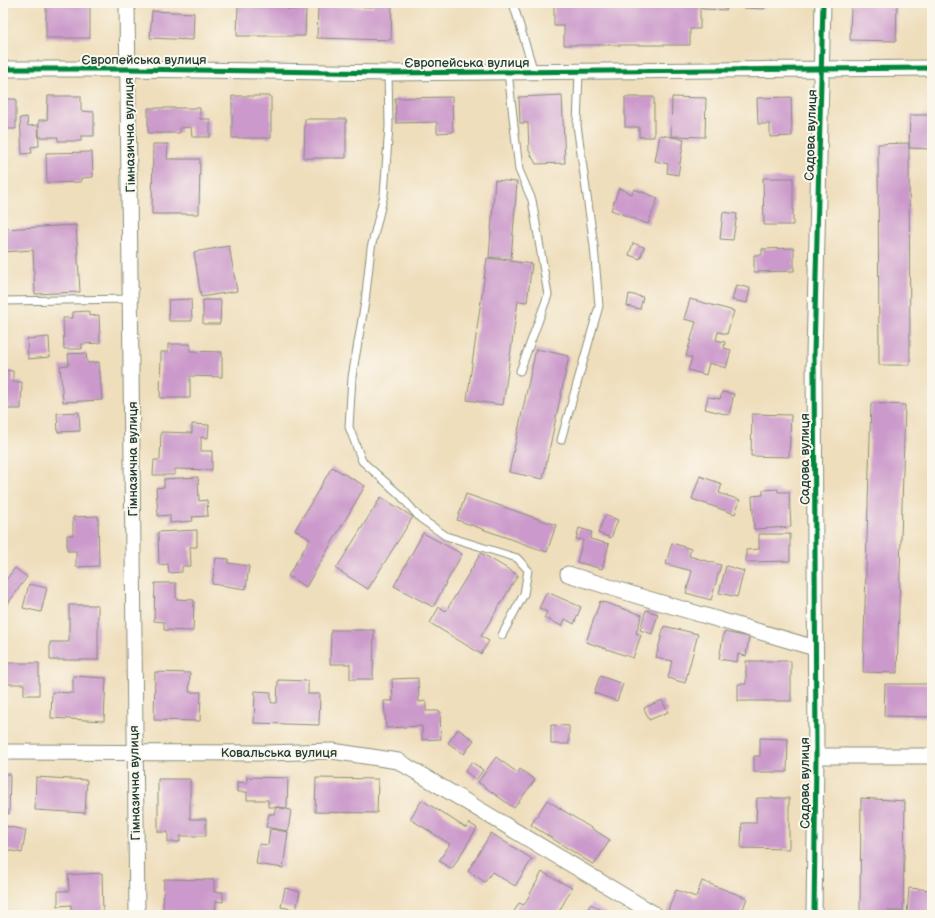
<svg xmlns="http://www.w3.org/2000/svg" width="935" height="918" viewBox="0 0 935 918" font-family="'Balsamiq Sans',sans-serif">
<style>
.building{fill:#cb99cb}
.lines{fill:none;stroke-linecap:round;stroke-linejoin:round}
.lane-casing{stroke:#878e78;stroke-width:9}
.street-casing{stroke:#878e78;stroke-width:17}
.lane{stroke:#fff;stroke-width:7}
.street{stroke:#fff;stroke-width:15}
.cycleway-casing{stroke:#fbf7ec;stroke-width:8}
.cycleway{stroke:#00873e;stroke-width:5}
.labels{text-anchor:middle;stroke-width:4;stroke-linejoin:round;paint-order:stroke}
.street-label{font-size:13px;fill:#1f3d34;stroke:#fbf7ec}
</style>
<rect width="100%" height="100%" fill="#fbf7ec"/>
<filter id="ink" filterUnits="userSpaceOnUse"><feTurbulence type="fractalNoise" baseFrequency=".025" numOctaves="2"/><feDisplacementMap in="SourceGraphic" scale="8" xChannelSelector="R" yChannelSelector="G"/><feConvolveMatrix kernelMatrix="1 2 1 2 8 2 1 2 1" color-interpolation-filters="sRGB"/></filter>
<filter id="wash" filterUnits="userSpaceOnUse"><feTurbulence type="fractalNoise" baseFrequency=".012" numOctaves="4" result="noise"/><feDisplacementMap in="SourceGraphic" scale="16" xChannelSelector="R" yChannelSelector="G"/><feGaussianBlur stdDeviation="0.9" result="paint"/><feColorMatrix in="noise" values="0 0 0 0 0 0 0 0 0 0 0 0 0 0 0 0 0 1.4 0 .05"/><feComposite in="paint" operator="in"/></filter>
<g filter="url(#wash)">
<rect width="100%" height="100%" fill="#efdebc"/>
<g id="blocks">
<path class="building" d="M46,3H90V38H46Z
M265,3H288L287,9L306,10L305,36H237L238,6L265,7Z
M373,3H392L391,40L317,38L318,6L373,7Z
M554,3H700V29H690V45H564V26H554Z
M703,3H727V10L702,9Z
M744,3H765L764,9L744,8Z
M851,3H897L896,41L850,40Z
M152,11L194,13L193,40L150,38Z
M562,95L565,163L536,164L529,151L528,123H520L519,97Z
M48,96H81V111L94,112V136H81V141H58V137H39V120H47Z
M232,96H271V138H232Z
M452,97L453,132L437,133V122L396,123L395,98Z
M625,97H654V137H639V127H625Z
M672,97L706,98L705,137L671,136Z
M791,97L792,136L770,137V124H758L757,98Z
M3,99H16V129H7V134H3Z
M148,108H200V119H210V137H192L191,127L180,128V133H148Z
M910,115H932V149L909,148Z
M27,117L28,126L38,125L39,146L31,147L32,153L22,154L20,118Z
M305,119H346V158H304Z
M660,135L684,139L678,175L667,173L668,164L655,161Z
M909,143L910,365H879L878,144Z
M153,144H168L167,159H200L199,214H152Z
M92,152L93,177L81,178V182L47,183L46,153Z
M763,178H793V225H764Z
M495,180L517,182L511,259L489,257Z
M619,188L632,194L634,189L658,198L648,224L611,210Z
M723,212L737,214L733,240L720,239Z
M76,225L80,292L35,294L33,250L3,252V229Z
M633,243L644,247L640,259L629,255Z
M229,246L237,291L201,297L194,252Z
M794,248V271L754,272V255H762V249Z
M487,258L532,264L527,302L518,301L503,405L467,400Z
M736,285L750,288L747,303L732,300Z
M629,294L643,297L640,309L627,306Z
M191,299L192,321H169L168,300Z
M690,299L734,311L727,334L718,332L716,340L725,342L724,348L731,350L726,368L709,363L706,375L688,370L692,358L686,356L696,322L684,319Z
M203,300H221L220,324H203Z
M89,311V316L99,315L100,343L82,344V349H64L63,318H73V312Z
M49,337L50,357L28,359L27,339Z
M168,344H190V351L222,352V377L190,376V398H160L161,352H168Z
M536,349L569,356L543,479L509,472Z
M86,353L87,363L99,362L102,400L63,402L60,366L69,365L68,354Z
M3,370L13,371V382H22L21,409H8V404H3Z
M722,392L734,394L729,415L705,409L708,397L720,399Z
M871,403L905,405L897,673L863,672Z
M79,412L80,431L58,432L57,413Z
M752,414L791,415L789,457L751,456Z
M192,424L209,425L208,438L201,437V451H212V470L175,469V475H153L154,460H160L161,432L192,433Z
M332,467L365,486L306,587L288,576L310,539L295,530Z
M700,476L722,484L719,493L740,500L735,514L692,499Z
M198,477L199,501L207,500L208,516L192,517L193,521L170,523V515L158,516L156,488L164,487V479Z
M778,489V492H789L791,527L754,529L752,496L763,495V490Z
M466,494L556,525L547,552L457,520Z
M381,497L413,517L368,589L336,569Z
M605,515L618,520L611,538L598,533Z
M98,516L99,566L76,567V551H67V535H73V517Z
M579,528L592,532L590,539L609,544L602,569L577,562L583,540L576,539Z
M197,530V547H190L191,566H182V572L169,573L168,564L159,565L158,532Z
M423,533L462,554L433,607L394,586Z
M759,534H790V561L746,562V550L759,549Z
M672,543L691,549L689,556L721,565L711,600L686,593L692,571L666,564Z
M481,553L518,575L481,636L489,641L481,654L430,623L439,607L446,611Z
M216,558L229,559L228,563L249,566L246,589L212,584Z
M726,566L744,571L737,597L719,593Z
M15,568L27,577L6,606L3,604V584Z
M155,583H176V599L194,600L193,631L164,630V622L154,621Z
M29,584L47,588L41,612L23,608Z
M547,592L581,607L574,624L565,619L562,626L544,618L547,612L539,608Z
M600,601L642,615L636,633L641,635L633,658L586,642Z
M69,605H98V660H50V642H69Z
M646,610L658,614L652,634L640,630Z
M664,626L698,634L685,683L668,678L672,661L656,657Z
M331,630H374L373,679H350V664H330Z
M724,632L749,637L746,656L738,654L737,662L719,659Z
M746,661H791V701H738V684H746Z
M4,663H39V695H24V684H4Z
M155,672L190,673L189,692H201L200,721L154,720Z
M73,676L106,678L104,721L51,718L52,692L73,693Z
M600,676L623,684L617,701L594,693Z
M418,678L419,702L426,701V711H440L441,739L422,740V726L386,728L384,701H393L392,679Z
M278,680L308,681V694H320L319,725L254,723L255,691L271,692V703H277Z
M885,684H932V717L884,716Z
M662,700L668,712L649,720L644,708Z
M551,725L569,726V744H551Z
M458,729L474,740L464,754L448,743Z
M760,738L788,739L787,772H754V756H760Z
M496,757L518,773L520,769L535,780L514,808L478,782Z
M472,762L483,770L476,780L465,771Z
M3,774H10L9,814H3Z
M36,777L87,780L85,813L35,810Z
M247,777L288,778L287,808L276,807L291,810L288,831L266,827L269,814H274L276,807H268V800H247V792H237V782L247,783Z
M316,778L378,779L377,813L315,812Z
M158,779H190V819H206V836H180V842H168V832H158Z
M757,798H789V849L741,848L742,823H756Z
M861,798L905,801L903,911H887V915H866L867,912L860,911Z
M422,800L466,828L469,823L477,828L452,869L439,861L450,844L410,819Z
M547,800L610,840L594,865L531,825Z
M4,826L26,830L22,853L3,849Z
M270,829L288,832L283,868L256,864L259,844L268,845Z
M491,833L532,859L515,886L492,872L485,882L468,871Z
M542,872L572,888L557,915H512L519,903L524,905Z
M102,873L103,915H71V905L58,906V891H69L68,875Z
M164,879L214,880V892H223V902L216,901L215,915H163Z
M702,881L747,898L741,915H671L667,913L676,890L696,897Z
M285,888L300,892L296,910L281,907Z
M909,888L932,890V915H907Z
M591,904L609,915H584Z"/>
</g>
</g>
<g filter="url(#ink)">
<use href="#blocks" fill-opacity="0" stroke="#878e78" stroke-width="1"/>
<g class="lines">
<defs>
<path id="lane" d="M513,3L534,72
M508,72L519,170L532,200L548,295L520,371
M388,73L389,126L384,195L371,248L365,302L352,377L349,427L362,461L400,495L420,518L446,536L517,558L528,570L524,594L502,635
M3,301L131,299
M561,440L599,306L594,246L577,125L579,72"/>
<path id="street" d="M127,3L137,915
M3,69H129L388,73L932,68
M568,574L638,596L815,648
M3,752L267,753L332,751L398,761L656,915
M816,756H932
M814,915L816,756L814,354L823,3"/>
</defs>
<use href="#lane" class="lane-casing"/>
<use href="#street" class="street-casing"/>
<use href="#lane" class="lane"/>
<use href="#street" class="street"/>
<defs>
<path id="cycleway" d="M3,69H129L388,73L932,68
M814,915L816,756L814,354L823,3"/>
</defs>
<use href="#cycleway" class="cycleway-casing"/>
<use href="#cycleway" class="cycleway"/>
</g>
</g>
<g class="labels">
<g class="street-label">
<text x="144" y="64">Європейська вулиця</text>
<text x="467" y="67">Європейська вулиця</text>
<text transform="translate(129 135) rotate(-91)" y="5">Гімназична вулиця</text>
<text transform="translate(810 135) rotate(-88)" y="5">Садова вулиця</text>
<text transform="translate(132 459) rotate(-90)" y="5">Гімназична вулиця</text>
<text transform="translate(804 459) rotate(-90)" y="5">Садова вулиця</text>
<text x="279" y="757">Ковальська вулиця</text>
<text transform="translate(134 783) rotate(-91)" y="5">Гімназична вулиця</text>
<text transform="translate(804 783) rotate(-90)" y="5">Садова вулиця</text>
</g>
</g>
<rect width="935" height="918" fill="none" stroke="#fbf7ec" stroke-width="16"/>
</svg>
